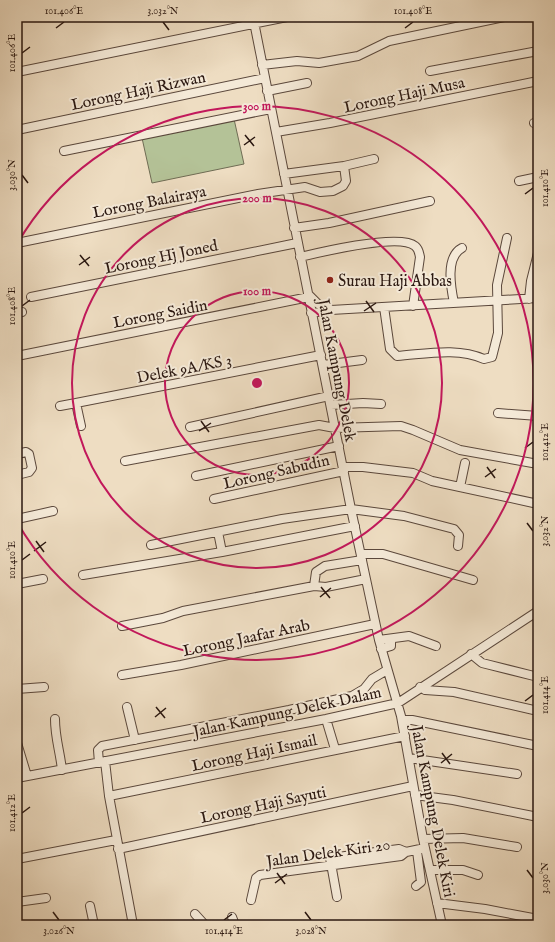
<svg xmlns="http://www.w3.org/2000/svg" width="555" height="942" viewBox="0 0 555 942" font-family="'IM FELL English',serif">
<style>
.green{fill:#b4c297;stroke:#6f6c54}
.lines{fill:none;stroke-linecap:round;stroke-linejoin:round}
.stream{stroke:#6f7978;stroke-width:2}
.minor-casing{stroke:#5b483c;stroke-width:10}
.minor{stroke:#f4e9d7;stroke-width:8}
.ticks{fill:none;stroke:#2a1710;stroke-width:1.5}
.ring{fill:none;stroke:#c2185b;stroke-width:2}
.poi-dot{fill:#8f2418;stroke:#f4e9d7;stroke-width:1.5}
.labels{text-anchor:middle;stroke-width:4;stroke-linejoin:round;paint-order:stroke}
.street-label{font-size:16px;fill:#2a1710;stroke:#f4e9d7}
.poi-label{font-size:16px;fill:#2a1710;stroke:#f4e9d7;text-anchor:start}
.centre{fill:#c2185b;stroke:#f4e9d7;stroke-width:2}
.ring-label{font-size:12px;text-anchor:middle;font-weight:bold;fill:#c2185b;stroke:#f4e9d7;stroke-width:4;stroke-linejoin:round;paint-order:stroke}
.neatline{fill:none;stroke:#2a1710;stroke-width:1.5}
.ticks-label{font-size:10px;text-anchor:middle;fill:#2a1710}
</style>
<rect width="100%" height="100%" fill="#eeddc2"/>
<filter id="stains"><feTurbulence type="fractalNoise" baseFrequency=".005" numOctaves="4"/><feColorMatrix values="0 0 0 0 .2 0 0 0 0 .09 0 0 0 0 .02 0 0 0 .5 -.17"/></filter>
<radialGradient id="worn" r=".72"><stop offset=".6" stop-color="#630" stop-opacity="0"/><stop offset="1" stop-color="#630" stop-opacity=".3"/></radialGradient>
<path class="green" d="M234,119L244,164L152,183L142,138Z"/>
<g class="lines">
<path class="stream" d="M17,773L22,772"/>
<defs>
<path id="minor" d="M253,17L351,509L379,640L401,716L423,839L442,925
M262,65L297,61L319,63L358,56L389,41L504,17
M430,71L538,51
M17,72L287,17
M267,91L307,83
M534,123L538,122
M17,130L265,78
M276,132L330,123L538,81
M64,151L271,109
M344,166L374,159
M519,181L538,177
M294,228L329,223L430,201
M17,243L258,194L305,187L320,192L333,191L343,186L346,181L344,166L284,174
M300,257C321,252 400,233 415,246C419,249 419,253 420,257L413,306
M309,295L318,304L330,309
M31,297L297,243
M529,299L531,281L538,253
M454,303C451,288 445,257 462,248
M384,307L390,349L397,356C426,354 457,347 484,359L492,357L498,333L497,285L507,238
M17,313L22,312
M311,313L331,310L538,298
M17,356L309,297
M323,365L362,360
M331,405L363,403L381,404
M60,406L76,403
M498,413L538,416
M81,426L76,403L321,355
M190,427L329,396
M17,454L26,452L29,454L32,468L29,472L17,475
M125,461L319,425L335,428L401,426L413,430L460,450L538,464
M344,467H363L413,473L432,481L538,504
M196,476L339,446
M460,487L465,463
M214,499L344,471
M17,519L53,511
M218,532L222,552
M151,545L282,519L351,509L404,516L454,529L459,535L458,546
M361,554H383L473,580
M83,575L222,552L355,526
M17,584L43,579
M314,586L316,572L325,566L362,560
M122,626L163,618L183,611L314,586L326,587L366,579
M379,640L409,636L436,646
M381,649L391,646V639
M471,654L482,663L538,677
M122,675L181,665L375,624
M420,687L425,690L454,692L538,711
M17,689L44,687
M127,707L135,740
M55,719C55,738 60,751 62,770
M326,719L335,749
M402,720H412L538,746
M17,743L27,776
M409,758L517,774
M105,761L109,796L133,925
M99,763L98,750L102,746L289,710L352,696L364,689L372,679L387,670
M17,778L326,719L398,703L538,611
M415,795L453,800L538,817
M109,796L405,736
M423,839L463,838L517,847
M118,849L413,786
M17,859L116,840
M431,870H463L478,875
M416,886L421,882L417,851
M337,897L330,858L399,849L406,852
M251,900L256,878L260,875L401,856L406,852L425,848
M17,902L46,898
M437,903L485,909L538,919
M90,906L94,925
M195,914L205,925
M232,917L235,925"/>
</defs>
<use href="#minor" class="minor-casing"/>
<use href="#minor" class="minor"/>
</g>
<path class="ticks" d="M163,22L169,30M56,28L64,22M405,28L413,22M22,53L30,47M245,135L254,146M244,145L255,137M22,175L28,183M525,194L533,188M80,255L89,266M79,265L90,257M366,301L374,312M22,306L30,300M364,311L376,303M201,421L209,432M199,431L211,423M525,448L533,442M487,467L495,478M485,477L496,469M527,523L533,531M36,541L44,552M34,551L46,542M22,560L30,554M321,587L330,598M320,597L331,588M525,701L533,695M156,707L165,718M155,717L166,708M442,753L450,764M441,763L452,754M22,813L30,807M527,870L533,878M277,873L285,884M275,883L287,874M53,912L59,920M305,912L311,920M224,920L232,914"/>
<g class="ring">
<circle cx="257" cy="383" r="92"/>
<circle cx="257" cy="383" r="185"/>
<path d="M17 244A277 277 0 1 1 17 522"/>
</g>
<circle class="poi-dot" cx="330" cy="280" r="4"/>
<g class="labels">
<g class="street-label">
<text transform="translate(138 90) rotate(-12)" y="6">Lorong Haji Rizwan</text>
<text transform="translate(404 94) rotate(-12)" y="6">Lorong Haji Musa</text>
<text transform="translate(149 201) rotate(-11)" y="6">Lorong Balairaya</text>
<text transform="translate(161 256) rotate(-12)" y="6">Lorong Hj Joned</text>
<text transform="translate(160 313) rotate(-11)" y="6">Lorong Saidin</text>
<text transform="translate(184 368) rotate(-11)" y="6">Delek 9A/KS 3</text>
<text transform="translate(338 370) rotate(79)" y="6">Jalan Kampung Delek</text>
<text transform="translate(276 471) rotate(-13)" y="6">Lorong Sabudin</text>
<text transform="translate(246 637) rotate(-12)" y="6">Lorong Jaafar Arab</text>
<text transform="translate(287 711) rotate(-12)" y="6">Jalan Kampung Delek Dalam</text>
<text transform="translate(254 752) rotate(-12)" y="6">Lorong Haji Ismail</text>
<text transform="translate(263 804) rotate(-12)" y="6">Lorong Haji Sayuti</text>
<text transform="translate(434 811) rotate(79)" y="6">Jalan Kampung Delek Kiri</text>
<text transform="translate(328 852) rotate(-8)" y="6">Jalan Delek Kiri 20</text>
</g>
<g class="poi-label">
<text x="338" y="286">Surau Haji Abbas</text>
</g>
</g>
<circle cx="257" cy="383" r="6" class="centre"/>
<g class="ring-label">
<text x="257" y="110">300 m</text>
<text x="257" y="202">200 m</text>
<text x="257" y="295">100 m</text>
</g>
<rect width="555" height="942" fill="none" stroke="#eeddc2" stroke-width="44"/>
<rect x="22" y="22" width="511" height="898" class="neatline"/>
<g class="ticks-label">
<text x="64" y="14">101.406°E</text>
<text x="163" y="14">3.032°N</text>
<text x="413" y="14">101.408°E</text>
<text transform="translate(11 53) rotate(-90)" y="4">101.406°E</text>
<text transform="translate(11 175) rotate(-90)" y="4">3.030°N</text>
<text transform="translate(544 188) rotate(-90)" y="4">101.410°E</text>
<text transform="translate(11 306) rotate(-90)" y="4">101.408°E</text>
<text transform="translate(544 442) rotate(-90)" y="4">101.412°E</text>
<text transform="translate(544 531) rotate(-90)" y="4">3.032°N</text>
<text transform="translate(11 560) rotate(-90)" y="4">101.410°E</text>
<text transform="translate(544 695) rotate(-90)" y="4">101.414°E</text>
<text transform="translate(11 813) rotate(-90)" y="4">101.412°E</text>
<text transform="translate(544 878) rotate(-90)" y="4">3.030°N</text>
<text x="59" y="934">3.026°N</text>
<text x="224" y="934">101.414°E</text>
<text x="311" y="934">3.028°N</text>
</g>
<rect width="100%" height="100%" filter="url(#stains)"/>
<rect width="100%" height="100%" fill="url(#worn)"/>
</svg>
